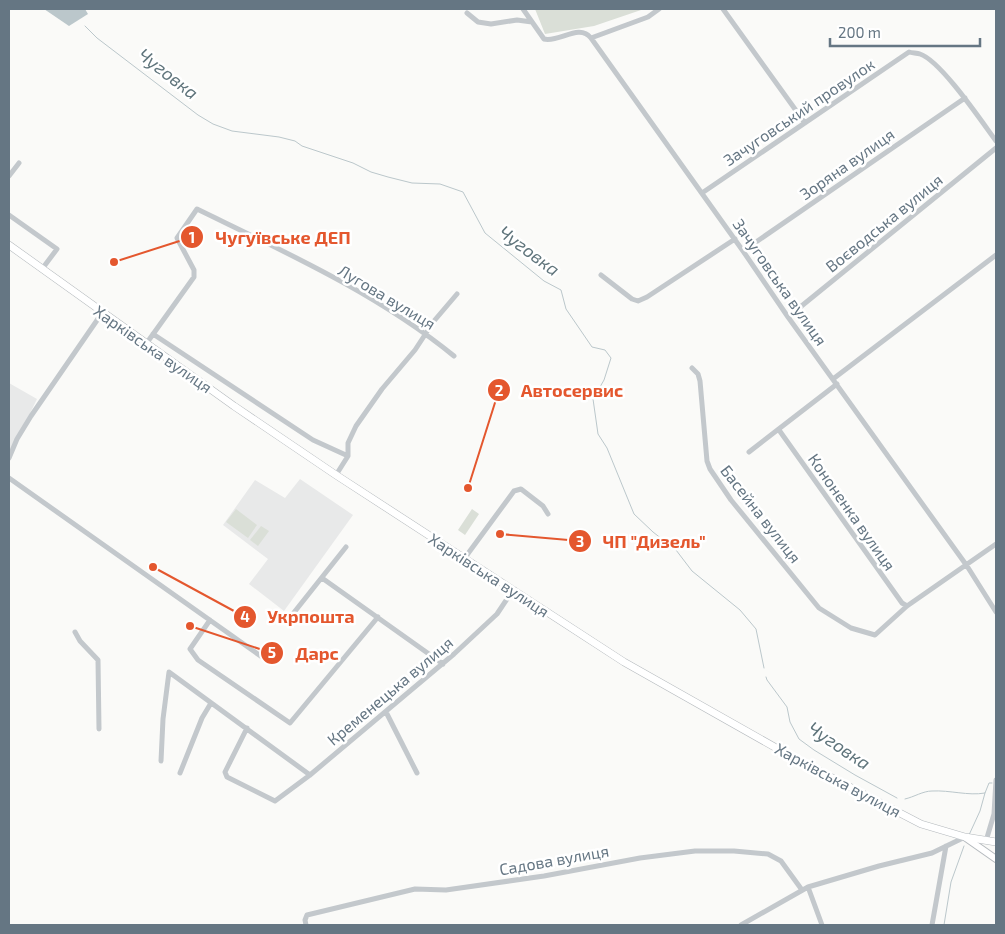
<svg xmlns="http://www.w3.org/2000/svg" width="1005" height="934" viewBox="0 0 1005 934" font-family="'Exo 2',sans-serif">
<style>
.built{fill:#e8e9e9}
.green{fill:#dadfd7}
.water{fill:#bbc7cb}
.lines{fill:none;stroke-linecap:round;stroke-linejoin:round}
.stream{stroke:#bbc7cb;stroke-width:1}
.major-casing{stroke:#b5babe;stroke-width:8}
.highway-casing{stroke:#b4b9bd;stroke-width:8}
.minor{stroke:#c3c8cc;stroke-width:5}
.major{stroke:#fff;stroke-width:6}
.highway{stroke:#fff;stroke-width:7}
.labels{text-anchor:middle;stroke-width:5;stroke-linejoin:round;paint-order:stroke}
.street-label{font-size:16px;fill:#657683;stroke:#fff}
.water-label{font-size:18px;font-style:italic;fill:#60757c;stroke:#fff}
.leader{fill:none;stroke:#e4572e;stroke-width:2}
.callout-dot{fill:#e4572e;stroke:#fff;stroke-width:2}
.mark-label{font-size:15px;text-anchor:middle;font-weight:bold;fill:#fff}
.callout-label{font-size:18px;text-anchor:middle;font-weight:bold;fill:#e4572e;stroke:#fff;stroke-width:5;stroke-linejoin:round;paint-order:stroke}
</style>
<rect width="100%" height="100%" fill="#fafaf8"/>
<path class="built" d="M9,383L37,399L9,456Z
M300,479L353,515L284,611L249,584L268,559L223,525L255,480L285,498Z"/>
<path class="green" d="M535,9H644L594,26L545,34Z
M236,509L257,525L248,538L226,522Z
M472,509L479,514L465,535L458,530Z
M261,526L269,531L258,546L250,540Z"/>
<path class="water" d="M44,9H85L88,14L69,26Z"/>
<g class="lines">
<path class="stream" d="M85,26L97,38L198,115L213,124L232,131L279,137L295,141L302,146L353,163L371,172L388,177L412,183L440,184L463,192L485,233L544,281L561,290L566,309L592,347L605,350L611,358L604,380L593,399L598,434L607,448L634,514L653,532L676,550L692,571L740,610L756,629L764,668
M766,677L767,680L787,707L790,722L799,739L814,750L855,775L897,798
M905,799C914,797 923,791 932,791C950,790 968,796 985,793L989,783H992
M969,835L980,811L985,793
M944,925L951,882L964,846"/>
<defs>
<path id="major" d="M966,838L996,859"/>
<path id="highway" d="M9,245L234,406L336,475L624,662L794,758L921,824L965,837L996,842"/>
</defs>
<use href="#major" class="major-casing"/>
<use href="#highway" class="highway-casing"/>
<path class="minor" d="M523,9L544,39C559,43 579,23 591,38L743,251L788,317L967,566L996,612
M723,9L805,123
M467,13L478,22L491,24L517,20L532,22
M591,38L648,17L659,9
M9,176L19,163
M702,193L909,52C912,53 917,53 920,54C941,61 982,122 996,141
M9,215L57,249L42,269
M743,251L965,98
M601,275L632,299L638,301L647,297L735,239
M788,317L996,148
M153,334L313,440L348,456
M146,344L194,277V270L177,238L197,209C285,252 378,294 454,356
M692,368L698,374L700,381L707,461L710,469L731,500L819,608L851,628L875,635L907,606L996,544
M833,379L996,255
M779,430L902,603L907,606
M749,452L837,384
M9,458L17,439L31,416L102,313
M336,475L348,456V443L356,426L382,389L415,350L434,321L457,294
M9,478L262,657
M464,559L514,491L521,489L543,506L548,514
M322,578L443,664
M210,620L190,649L198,660L290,723L378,617
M288,620L346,547
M75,632L80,641L98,660L99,729
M386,712L417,773
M247,728L225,772L227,777L275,801L310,775L454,654L497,614L513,590
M161,761L163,719L169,672L310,775
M180,773L202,718L211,703
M986,841L994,814L996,780
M808,887L822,925
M306,925L305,920L307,915L415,889L446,890L544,876L640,858L695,851H734L768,854L781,861L802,890
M741,925L808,887L879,866L932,853L965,837
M932,925L946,846"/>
<use href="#major" class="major"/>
<use href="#highway" class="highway"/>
</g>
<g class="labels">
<g class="street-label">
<text transform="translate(799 112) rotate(-34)" y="6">Зачуговський провулок</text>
<text transform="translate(847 164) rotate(-35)" y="6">Зоряна вулиця</text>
<text transform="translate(884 223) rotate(-39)" y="6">Воєводська вулиця</text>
<text transform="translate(780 282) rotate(55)" y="6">Зачуговська вулиця</text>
<text transform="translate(387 297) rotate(31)" y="6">Лугова вулиця</text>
<text transform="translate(153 349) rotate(35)" y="6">Харківська вулиця</text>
<text transform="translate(852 512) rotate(55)" y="6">Кононенка вулиця</text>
<text transform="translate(761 514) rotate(52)" y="6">Басейна вулиця</text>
<text transform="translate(489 575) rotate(33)" y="6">Харківська вулиця</text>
<text transform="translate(390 691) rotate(-40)" y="6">Кременецька вулиця</text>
<text transform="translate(838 780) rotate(28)" y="6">Харківська вулиця</text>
<text transform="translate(554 860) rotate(-10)" y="6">Садова вулиця</text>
</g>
<g class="water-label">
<text transform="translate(168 74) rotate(38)" y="6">Чуговка</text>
<text transform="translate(529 251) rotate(37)" y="6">Чуговка</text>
<text transform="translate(839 746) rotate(34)" y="6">Чуговка</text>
</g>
</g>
<path class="leader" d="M114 262L192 237M468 488L499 390M500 534L580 541M153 567L245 617M190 626L272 653"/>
<g class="callout-dot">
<circle cx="114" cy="262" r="5"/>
<circle cx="468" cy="488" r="5"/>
<circle cx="500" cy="534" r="5"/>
<circle cx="153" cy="567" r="5"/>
<circle cx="190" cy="626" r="5"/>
<circle cx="192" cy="237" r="12"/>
<circle cx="499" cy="390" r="12"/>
<circle cx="580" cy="541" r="12"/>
<circle cx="245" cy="617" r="12"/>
<circle cx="272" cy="653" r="12"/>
</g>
<g class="mark-label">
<text x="192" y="243">1</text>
<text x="499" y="396">2</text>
<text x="580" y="547">3</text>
<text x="245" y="622">4</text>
<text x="272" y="658">5</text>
</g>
<g class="callout-label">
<text x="283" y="244">Чугуївське ДЕП</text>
<text x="572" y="397">Автосервис</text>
<text x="654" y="548">ЧП "Дизель"</text>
<text x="311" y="623">Укрпошта</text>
<text x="317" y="660">Дарс</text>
</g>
<rect width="1005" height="934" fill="none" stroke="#657683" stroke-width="20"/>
<path d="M830 38v8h150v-8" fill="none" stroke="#657683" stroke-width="2.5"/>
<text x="838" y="38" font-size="15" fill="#657683" stroke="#ffffff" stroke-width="4" paint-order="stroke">200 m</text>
</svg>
